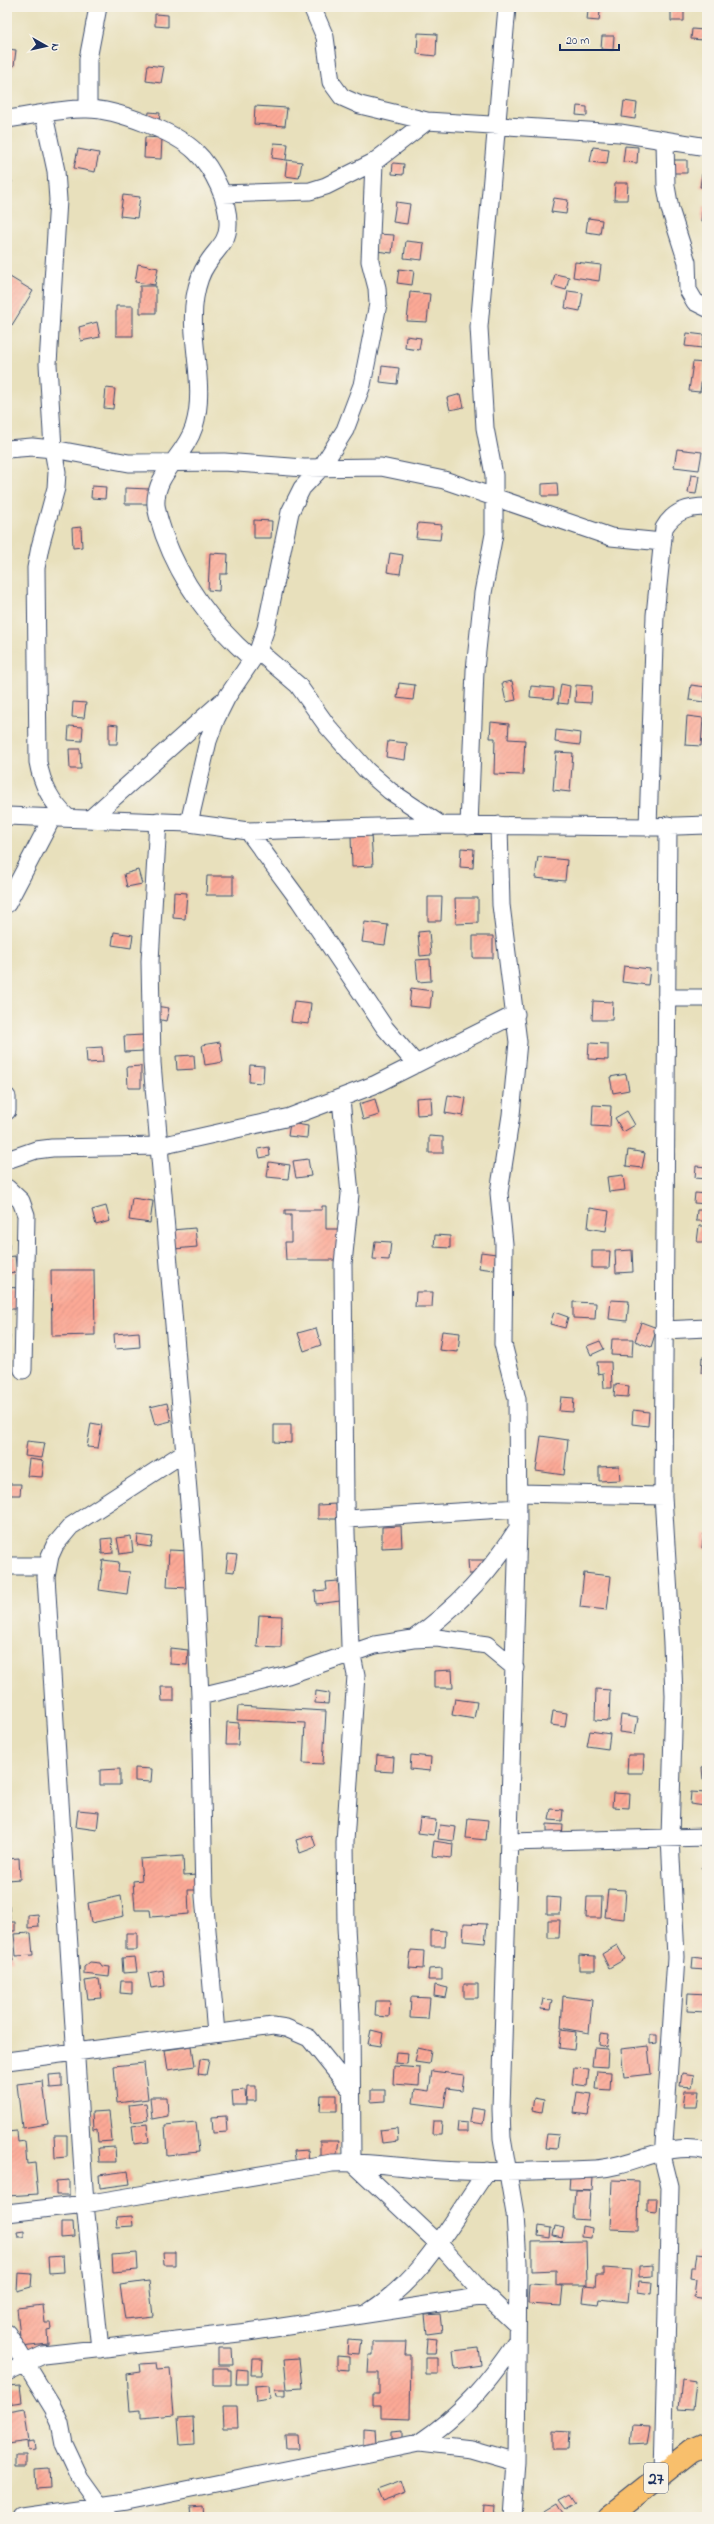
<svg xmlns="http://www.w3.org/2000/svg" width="714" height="2524" viewBox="0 0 714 2524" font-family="'Indie Flower',sans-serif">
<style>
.building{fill:url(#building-hatch)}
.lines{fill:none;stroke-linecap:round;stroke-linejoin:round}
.street-casing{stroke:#3a4a6c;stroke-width:19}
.primary-casing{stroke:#3a4a6c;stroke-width:24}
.street{stroke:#fff;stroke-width:17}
.primary{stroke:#f8bf6c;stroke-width:22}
.labels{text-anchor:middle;stroke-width:3;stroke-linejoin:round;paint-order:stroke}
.shield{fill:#f7f3e8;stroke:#5d6a87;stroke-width:1}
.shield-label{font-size:17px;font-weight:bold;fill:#1b2f5e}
</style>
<defs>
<pattern id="building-hatch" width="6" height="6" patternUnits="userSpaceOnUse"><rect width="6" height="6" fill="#fca996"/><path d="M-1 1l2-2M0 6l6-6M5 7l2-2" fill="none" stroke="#d79284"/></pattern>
</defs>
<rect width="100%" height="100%" fill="#f7f3e8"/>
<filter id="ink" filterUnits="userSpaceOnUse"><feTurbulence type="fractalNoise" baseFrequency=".025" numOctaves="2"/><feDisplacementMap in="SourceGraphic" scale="8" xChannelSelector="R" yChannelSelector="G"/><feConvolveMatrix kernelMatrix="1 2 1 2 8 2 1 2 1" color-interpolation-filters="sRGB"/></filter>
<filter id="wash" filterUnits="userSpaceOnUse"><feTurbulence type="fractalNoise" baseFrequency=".012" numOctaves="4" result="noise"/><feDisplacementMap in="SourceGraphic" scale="16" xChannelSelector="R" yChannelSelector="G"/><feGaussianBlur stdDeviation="0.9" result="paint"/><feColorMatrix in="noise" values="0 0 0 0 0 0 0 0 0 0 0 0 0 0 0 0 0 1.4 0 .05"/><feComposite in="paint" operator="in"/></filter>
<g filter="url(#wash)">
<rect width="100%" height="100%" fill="#e8e0bc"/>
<g id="blocks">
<path class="building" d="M684,7V21H671V8Z
M588,10L600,11L599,21L587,20Z
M155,14L168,15V27L155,26Z
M692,29L704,30L703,40L691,39Z
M418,33L437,34L436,56L417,54Z
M602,36H614L613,50L601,49Z
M7,49L16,50L14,66H7Z
M148,65L164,67L161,83L146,81Z
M624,101L637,103L635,119L622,117Z
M255,106L287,108L285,126L254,124Z
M577,106L587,107V116L576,115Z
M149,112L160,113L159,123L148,121Z
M145,137L162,138L161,159L144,158Z
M274,143L288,144L286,160L272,158Z
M625,146L638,147L637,163L623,162Z
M593,147L609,149L607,164L590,162Z
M78,149L99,153L95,172L74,168Z
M287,160L302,162L299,178L285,176Z
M670,160H687V173H670Z
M393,163L404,164L403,175L392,174Z
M702,174L707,175V187H700Z
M7,180L12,181L8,199H7Z
M615,183H628L627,200H614Z
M123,195L140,197L137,218L120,216Z
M554,198L568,200L566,214L551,212Z
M396,202L410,204L407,224L393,222Z
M703,206L707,207V222L701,221Z
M588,218L602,220L600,234L586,232Z
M377,234L394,235L392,253L376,251Z
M406,241L424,243L422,260L404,258Z
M575,262L601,265L599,281L573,277Z
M138,264L158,268L155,285L135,282Z
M399,269L414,271L412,285L397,283Z
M555,274L569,277L566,290L552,286Z
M10,277L33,291L12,325L7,322V282Z
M140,286H156V313H140Z
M568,291L583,293L580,311L565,308Z
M410,292L430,294L427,322L407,321Z
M116,306H133V336H116Z
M97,322L100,337L81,341L79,327Z
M687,333L704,335L702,348L685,346Z
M406,336L421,338L419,350L405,348Z
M693,362L704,363L700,392L689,391Z
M382,366L399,368L397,384L380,382Z
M106,388L115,389L113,409L104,408Z
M461,394L464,407L450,410L447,398Z
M677,449L702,452L699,470L674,467Z
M691,475L699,476L696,494L688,493Z
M557,483L558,496H542V484Z
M92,486L106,487L105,499L91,498Z
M125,488L149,489L148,504H125Z
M254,520L272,521L271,538H254Z
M418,523L442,525L440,540L416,538Z
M81,527L82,547L73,548L72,528Z
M210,553L228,554L227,574H220L219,591L208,590Z
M390,553L403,555L400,574L387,572Z
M512,681L516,700L506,702L502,683Z
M399,683L415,685L413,700L397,698Z
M561,684L570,686L568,704L558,703Z
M576,685L592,686L591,703L575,702Z
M691,685L706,687L704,702L689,700Z
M531,686L554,688L553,699L530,697Z
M73,702L86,703L84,718L72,717Z
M687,716L703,718L701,746L685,745Z
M491,722L509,724L508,739L525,740L523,775L494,774L495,738H490Z
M109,724L118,725L117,744H109Z
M69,726L83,727L82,741L68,740Z
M556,730L581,733L580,745L555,742Z
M388,741L407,743L405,760L386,757Z
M69,749H80L81,769H70Z
M556,752L573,753L570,792L553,790Z
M371,834L373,866L352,867L351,835Z
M461,848L474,849L473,868L460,867Z
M538,857L567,860L565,881L535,878Z
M138,870L142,884L127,887L124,874Z
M207,876H233V895H206Z
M174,892L187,893L185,919L173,918Z
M428,897H442L441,921H428Z
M455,898H478V923L456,924Z
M365,922L388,925L385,945L362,942Z
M429,931L431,955L420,956L418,932Z
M114,932L133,935L131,948L112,945Z
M473,936H493V958H473Z
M430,959L431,981L418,982L416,960Z
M624,966L650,969L648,985L622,982Z
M411,988L432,991L430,1008L409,1006Z
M294,1001L311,1003L309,1024L291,1022Z
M593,1001L613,1002L612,1020H592Z
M155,1006L169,1008L166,1021L153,1018Z
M143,1035L144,1051L125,1052L124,1036Z
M220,1042L223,1062L205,1065L202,1045Z
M589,1043L608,1044V1060L588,1059Z
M102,1047L103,1062L87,1063L86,1048Z
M194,1055L195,1069L177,1070L176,1056Z
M250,1065L264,1066L263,1083L249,1082Z
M141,1066V1088H128L127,1067Z
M626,1074L629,1090L613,1093L610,1077Z
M448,1095L466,1098L463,1116L445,1113Z
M431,1097L432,1114L417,1115L416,1098Z
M375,1099L379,1115L363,1120L359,1104Z
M593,1105L611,1106L610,1127L592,1126Z
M627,1111L635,1125L623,1132L615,1118Z
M290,1123L308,1126L307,1138L288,1136Z
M429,1136L443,1137V1153H429Z
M269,1147L270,1156L260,1158L258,1149Z
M628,1150L645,1153L642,1168L626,1166Z
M308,1159L311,1176L296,1178L293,1161Z
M269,1162L290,1165L288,1179L267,1177Z
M696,1166L707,1167V1179L695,1178Z
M623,1175L625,1190L609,1192L607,1177Z
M695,1193L707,1194V1204L694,1203Z
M132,1198L153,1201L150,1223L129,1220Z
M106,1206L110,1221L96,1225L92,1210Z
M322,1206H326V1229H340V1260H286L285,1242H291V1215H285V1210H322Z
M590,1208L609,1211L606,1231L588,1228Z
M697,1210H707V1221H696Z
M699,1226H707V1242H697Z
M195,1228L197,1247L174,1249L172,1230Z
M7,1231H9V1250H7Z
M435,1235L450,1236V1248L434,1247Z
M375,1241L391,1242L389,1260L373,1259Z
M632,1250L633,1272L616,1273L615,1251Z
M592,1251H610L609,1268H592Z
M481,1252L496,1254L494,1270L479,1268Z
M15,1256L17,1272L7,1273V1257Z
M51,1270H94L95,1335L52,1336Z
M7,1287L18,1288L16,1309H7Z
M416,1292H433L432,1307H415Z
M611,1300L629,1301L627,1321L609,1319Z
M573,1302L596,1303L595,1319L573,1318Z
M554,1312L568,1317L565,1328L550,1324Z
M641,1322L657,1328L651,1347L635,1341Z
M316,1328L321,1345L304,1351L298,1333Z
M442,1331L460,1333L458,1352L439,1350Z
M139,1332L140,1347L115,1349L114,1334Z
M7,1336H10L8,1357H7Z
M612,1339H633L632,1356L611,1355Z
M600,1341L604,1349L591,1355L587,1346Z
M702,1357L707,1358V1373H701Z
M597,1362H611L612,1388H604L603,1373L598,1374Z
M615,1384L629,1386L628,1397L614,1396Z
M561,1397L574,1398L573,1412L559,1411Z
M167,1403L171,1421L155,1425L150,1407Z
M633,1410L649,1412L648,1426L632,1424Z
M91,1423L102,1425L98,1448L87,1447Z
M274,1425H291V1443L274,1442Z
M541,1436L568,1440L564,1475L536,1471Z
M27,1441L45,1443L42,1458L25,1456Z
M29,1459L44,1461L42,1477L27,1476Z
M619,1466L620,1480L599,1481V1467Z
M7,1484H21L20,1495H7Z
M336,1504L337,1519H318V1505Z
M401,1526L402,1547L382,1548V1527Z
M704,1534H707V1549L702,1548Z
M138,1535L153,1537L151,1547L137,1545Z
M131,1536L133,1552L120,1554L117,1538Z
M112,1538L113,1553L102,1554L101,1539Z
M169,1550L191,1551L189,1588L167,1587Z
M228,1554L237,1555L234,1572L226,1571Z
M103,1560L119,1562L118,1571L130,1572L127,1594L99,1590Z
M468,1560H484V1574H469Z
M584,1573L611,1576L607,1610L580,1607Z
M338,1581L340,1601L316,1604L315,1591L327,1590L326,1582Z
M259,1615L282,1616L281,1648L257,1647Z
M170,1648L188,1650L187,1665L170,1664Z
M452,1670L453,1688H434V1671Z
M161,1687H174V1701H162Z
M596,1689L610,1690L609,1721L595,1720Z
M316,1691L329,1693L328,1704L315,1703Z
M455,1699L477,1702L474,1719L452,1715Z
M238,1706L326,1711L323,1764L303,1763L305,1723L237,1720Z
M553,1711L567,1713L565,1727L551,1725Z
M621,1715L638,1718L635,1734L619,1732Z
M227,1722L239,1723L238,1745H226Z
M590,1731L610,1734L608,1749L587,1746Z
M377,1755L394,1757L393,1772L376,1771Z
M411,1755L431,1757L430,1771L410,1769Z
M628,1755H644L643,1773H627Z
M707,1766V1780H703L702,1767Z
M135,1768L152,1769L151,1782L135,1781Z
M120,1769V1785H100V1770Z
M691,1792L706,1793L705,1806L690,1804Z
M613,1793L630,1794L629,1808L612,1807Z
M551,1809L563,1810L562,1821L549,1820Z
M78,1810L99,1812L97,1830L76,1827Z
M420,1818L436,1820L434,1835L418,1833Z
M468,1818L488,1820L486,1840L466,1838Z
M547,1824L563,1825L562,1837L547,1836Z
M440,1825L456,1827L454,1841L438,1839Z
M312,1835L316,1847L300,1853L296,1840Z
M434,1841L453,1844L452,1858L432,1856Z
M704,1855L707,1856V1869H702Z
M183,1856L184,1876L196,1875L197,1890H188L189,1914L151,1917L150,1910H135L133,1881L142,1880L140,1859Z
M19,1858L20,1879L7,1880V1859Z
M608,1889L626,1890L624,1919L605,1917Z
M121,1896L124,1916L91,1923L88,1903Z
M547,1897L561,1898L560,1914H547Z
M587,1897H602L601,1918H586Z
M7,1906H9L10,1919H7Z
M38,1914L39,1927L28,1928V1915Z
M548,1920H560L559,1938H548Z
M7,1922H15V1931H7Z
M464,1923L487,1924L485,1943L463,1941Z
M431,1930L446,1931L445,1946H431Z
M31,1933L33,1955L16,1956L14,1934Z
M126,1933H137V1950H126Z
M10,1938L13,1961L7,1962V1939Z
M617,1945L625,1959L609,1968L602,1954Z
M411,1950L424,1951L423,1969L409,1968Z
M579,1955L595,1956V1970H579Z
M135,1957L137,1972L123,1973L122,1958Z
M693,1957L706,1959L705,1970L692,1969Z
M90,1962L100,1963L102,1966L110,1967L109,1977L84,1974V1967Z
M442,1968V1980H428L429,1969Z
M163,1970L165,1986L151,1988L148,1973Z
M99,1979L102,1998L88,1999L85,1981Z
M121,1981H132V1994L120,1993Z
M464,1984H478V1998H464Z
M435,1985L448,1988L446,1998L434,1996Z
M688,1993L707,1994L706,2012L687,2011Z
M563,1996L592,2000L589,2033L561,2028Z
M411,1997L430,1998L428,2019L410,2018Z
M543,1999L552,2000L550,2010L541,2009Z
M376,2001H390L389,2017L375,2016Z
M371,2030L383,2033L381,2046L368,2044Z
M561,2030L576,2032L574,2050L559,2048Z
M600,2034L609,2035L607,2047L599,2045Z
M650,2035H657V2043L650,2044Z
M192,2046L195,2066L168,2070L165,2050Z
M648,2046L651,2074L624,2077L621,2049Z
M418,2048L431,2051L429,2064L415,2062Z
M594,2048L608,2049L607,2067L592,2066Z
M396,2052L408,2053L407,2064L395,2063Z
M200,2059L209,2060L206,2075L198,2074Z
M144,2063L148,2099L117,2103L114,2066Z
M394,2066L420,2068L419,2086L393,2084Z
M574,2068L589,2069L587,2086L572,2084Z
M432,2071L464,2075L462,2090L447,2088L444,2107L413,2103L415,2089L429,2091Z
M597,2071L611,2072L610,2090L595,2089Z
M682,2073L694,2075L692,2087L680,2086Z
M62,2074V2087L50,2088L49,2075Z
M43,2081L48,2124L22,2128L17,2084Z
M247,2086H256V2101H246Z
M245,2090L246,2105H233L232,2091Z
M371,2090H385V2101L371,2102Z
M685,2091H699L697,2107H683Z
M577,2092L592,2094L588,2115L574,2113Z
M321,2095H337V2111H320Z
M150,2097H167L168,2116L152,2119Z
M534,2098L544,2100L542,2112L532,2110Z
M146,2103L148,2120L131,2122L129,2105Z
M471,2108L485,2110L483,2124L469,2122Z
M109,2111L112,2141L98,2142L97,2129L93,2130L92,2112Z
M226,2116L227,2132L213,2133L212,2117Z
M433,2121H442L441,2134H432Z
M196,2122L199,2152L167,2155L165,2125Z
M458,2122L467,2123V2132H457Z
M147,2124L149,2142L134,2144L132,2126Z
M397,2128L398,2141L382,2143L380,2130Z
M17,2131L18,2142L25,2141L27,2164L35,2163L38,2194L7,2196V2132Z
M547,2134L559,2135L557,2149L545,2148Z
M54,2135H67V2157L55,2158Z
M320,2141H339L336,2159L320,2158Z
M115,2147L116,2162H99L98,2148Z
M308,2150L309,2164L296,2165L294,2151Z
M128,2171L130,2184L100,2188L99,2175Z
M570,2177L593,2178L592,2190L569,2189Z
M69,2180V2195H56V2181Z
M612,2180L639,2181L638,2230L610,2229Z
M575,2190H590L588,2220L573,2219Z
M647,2198H657L656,2212L647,2211Z
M132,2216L133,2226L117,2227L116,2217Z
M61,2222H73L74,2237L61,2238Z
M539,2226L551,2228L550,2238L538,2236Z
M555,2226L564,2228L562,2238L553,2236Z
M582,2226L592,2228L591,2238L581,2237Z
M24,2231V2237H18L17,2232Z
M586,2241L587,2285H556V2270L532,2271V2242Z
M163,2252H175V2265H164Z
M137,2253L138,2270L113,2272L112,2255Z
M697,2253L707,2254V2299L694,2297L696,2279L690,2278L691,2267H695Z
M63,2256L64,2272L49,2273L48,2257Z
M653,2265V2276L639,2277V2266Z
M604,2268L631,2270L628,2302L599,2299L598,2305L583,2303L585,2285L595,2286L596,2275H604Z
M18,2273L32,2274L31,2287L17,2291Z
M149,2281L153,2316L125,2319L120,2285Z
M639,2281L652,2282L651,2294L638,2292Z
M529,2284L563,2286L561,2306L528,2304Z
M43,2305L45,2323H51L52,2329L47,2330L48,2344L21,2347L17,2308Z
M440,2314L442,2332L427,2334L425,2315Z
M427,2338L437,2339L435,2354H426Z
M348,2339L361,2340L359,2355L347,2354Z
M373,2342H406L405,2355H411L410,2419L381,2418V2405H372V2394H379V2373H368L369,2355H373Z
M218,2348H232L233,2365H218Z
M479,2348L481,2365L455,2369L453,2351Z
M337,2356L349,2357V2370L337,2369Z
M299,2358L302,2388L287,2389L284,2359Z
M425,2358H438V2374H425Z
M252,2359H263L262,2375H251Z
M157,2363L158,2369L170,2368L174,2415L141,2418V2410L130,2411L127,2374L141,2372L140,2364Z
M213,2368H228V2370H231V2385H213Z
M237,2369L248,2370V2384H236Z
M682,2379L696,2381L693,2409L679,2408Z
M20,2385L22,2402L7,2404V2386Z
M269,2385L270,2399L256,2401L255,2386Z
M275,2389H285V2396H276Z
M223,2407H237L238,2428H224Z
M24,2408L29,2441L7,2444V2411Z
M193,2417L194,2444L180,2445L178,2418Z
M632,2425L650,2426L647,2443L630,2444Z
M364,2428L376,2429L377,2445H364Z
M403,2430V2438L392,2439V2431Z
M552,2431L569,2432L568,2449H552Z
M285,2435H298L299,2449H286Z
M34,2441L35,2450L28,2451L27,2442Z
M16,2455H26V2466H16Z
M49,2468L50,2488L36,2489L35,2469Z
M402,2481L406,2493L382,2502L377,2490Z
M571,2493L577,2502L567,2508L560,2499Z
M558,2503L565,2515L561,2517H535Z
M484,2504L495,2505L494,2517H483Z
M203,2507L204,2517H191L190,2508Z
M180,2515V2517H169V2516Z"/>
</g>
</g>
<g filter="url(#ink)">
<use href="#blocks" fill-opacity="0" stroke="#3a4a6c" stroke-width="1"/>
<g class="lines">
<defs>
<path id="street" d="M312,7L325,37L331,82L342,97L360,105L427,121
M88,109V59L98,7
M44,115L56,171L58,200L48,364L53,449L57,472L56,488L40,547L36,568L38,762C42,785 51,802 68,818
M7,119C33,116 60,108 87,109C116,109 176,132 196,152C213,168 229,202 228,225C228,243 215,250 207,264C200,274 197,285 195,297C188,339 207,386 194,427C185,456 154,474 156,505C157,515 161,525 164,535C182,584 213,625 252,659
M665,141L666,186L670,209L687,262L688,290L695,302L707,308
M222,194L310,191L326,186L374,162L427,121L620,133L707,147
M7,449L32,447L53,449L129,463L224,462L304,468L381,467L444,480L611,537L662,542
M258,651L298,685L328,727L367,771L390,791L441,825
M7,816L189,823L248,831L441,825L648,827L707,825
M91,818L221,702
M158,821L150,961L152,1063L193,1550L200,1696L204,1896L216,2033
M189,823L208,741L216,719L227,697L258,651L266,628L290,512L302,488L321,468L345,430L362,385L378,304L377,288L370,261L374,162
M499,825L501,905L518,1042L511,1115L499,1193L504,1244L503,1344L517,1399L518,1528L501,2109L502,2138L515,2214L518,2263L516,2462L512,2517
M469,826L475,670L483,593L494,534V475L485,428L479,327L507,7
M648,827L655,615L664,528C674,511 688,507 707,507
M248,831L299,900L385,1028L416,1064
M7,904L52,818
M666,998H707
M7,1097V1111
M341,1099L350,1194L343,1264L345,1504L350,1646L356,1675L345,1842L346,1927L351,2014L352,2162L439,2244L481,2291L517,2325
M7,1160L36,1150L52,1148L160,1146L290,1117L374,1085L516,1014
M7,1188L21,1201L26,1215L23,1370
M663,1330L707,1328
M518,1493L663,1496
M348,1519L518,1508
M7,1566H47
M413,1639C457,1608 490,1573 518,1528
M200,1696L288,1675L375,1645L413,1639L437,1638L487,1645L515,1668
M509,1842L707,1837
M7,2061L273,2026L286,2028L309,2038L351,2090
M7,2213L85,2204L332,2163C369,2161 404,2168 441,2170C492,2173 544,2171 595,2169C634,2167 667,2140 707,2151
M369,2312C426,2275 449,2225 487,2171
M7,2333L53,2408L60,2423L64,2444L80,2478L108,2517
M100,2349L85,2204L46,1577L50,1556L55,1545L71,1526L185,1452
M7,2372L43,2355L248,2332L486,2296
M419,2443C462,2414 488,2383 517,2340
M663,2473L670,2187L663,2159L676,1957L670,1838L674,1696L672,1644L663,1496L668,825
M21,2517L127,2502L419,2443L471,2449L516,2462"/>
<path id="primary" d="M608,2517L691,2451L707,2444"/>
</defs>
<use href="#street" class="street-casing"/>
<use href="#primary" class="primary-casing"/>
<use href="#street" class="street"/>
<use href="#primary" class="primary"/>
</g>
</g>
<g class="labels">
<rect class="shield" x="644" y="2463" width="24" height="30" rx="3"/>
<g class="shield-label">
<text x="656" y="2484">27</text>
</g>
</g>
<rect width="714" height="2524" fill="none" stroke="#f7f3e8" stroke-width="24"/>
<g transform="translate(46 46) rotate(98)" stroke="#f7f3e8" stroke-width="3" paint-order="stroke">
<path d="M0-3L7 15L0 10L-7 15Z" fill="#1b2f5e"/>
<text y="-6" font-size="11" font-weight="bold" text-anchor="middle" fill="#1b2f5e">N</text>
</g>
<path d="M560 44v6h59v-6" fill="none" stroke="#1b2f5e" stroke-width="2"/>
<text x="566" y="44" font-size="12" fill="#1b2f5e" stroke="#f7f3e8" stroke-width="3" paint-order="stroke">20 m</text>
</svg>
